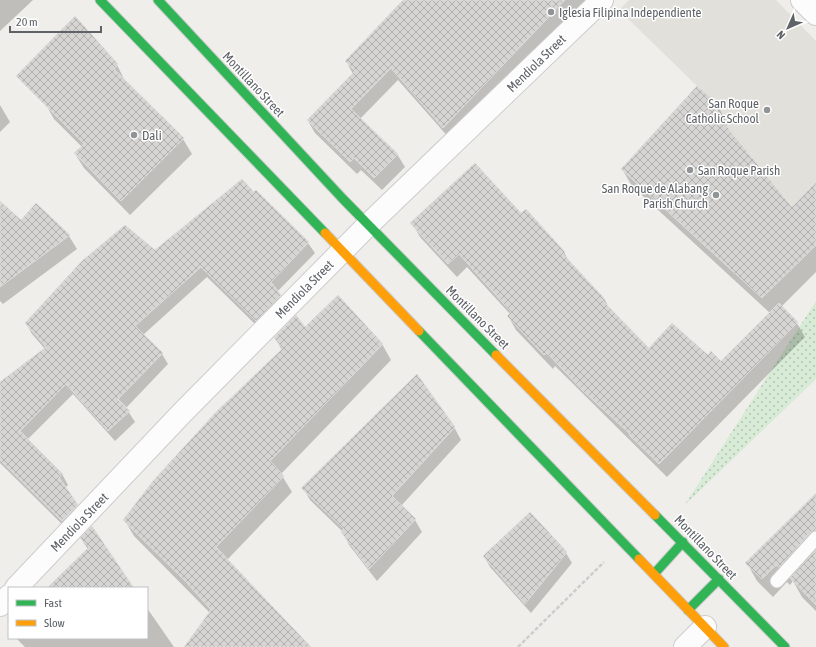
<svg xmlns="http://www.w3.org/2000/svg" width="816" height="647" viewBox="0 0 816 647" font-family="'Asap Condensed',sans-serif">
<style>
.education{fill:#e2e0da}
.grass{fill:url(#grass-dots)}
.shadow{fill:#0003}
.building{fill:url(#building-cross-hatch);stroke:#deddd9}
.lines{fill:none;stroke-linecap:round;stroke-linejoin:round}
.lane-casing{stroke:#cbcccc;stroke-width:15}
.street-casing{stroke:#cbcccc;stroke-width:24}
.fast-casing{stroke:#cacacb;stroke-width:11}
.slow-casing{stroke:#cacacb;stroke-width:11}
.path{stroke:#cacfcc;stroke-width:2.5;stroke-dasharray:4 2;stroke-linecap:butt}
.lane{stroke:#fdfcfc;stroke-width:13}
.street{stroke:#fdfcfc;stroke-width:22}
.fast{stroke:#30b455;stroke-width:9}
.slow{stroke:#ff9f0a;stroke-width:9}
.poi-dot{fill:#919496;stroke:#fff;stroke-width:1.5}
.labels{text-anchor:middle;stroke-width:3;stroke-linejoin:round;paint-order:stroke}
.poi-label{font-size:13px;fill:#5f6368;stroke:#fff;text-anchor:start}
.street-label{font-size:13px;fill:#5f6368;stroke:#fff}
</style>
<defs>
<pattern id="grass-dots" width="8" height="8" patternUnits="userSpaceOnUse"><rect width="8" height="8" fill="#d8ebd6"/><path d="M2 2h.1M6 6h.1" fill="none" stroke="#b2c2b1" stroke-width="1.8" stroke-linecap="round"/></pattern>
<pattern id="building-cross-hatch" width="8" height="8" patternUnits="userSpaceOnUse"><rect width="8" height="8" fill="#d6d5d3"/><path d="M0 0l8 8M0 8l8-8" fill="none" stroke="#b1b0af"/></pattern>
</defs>
<rect width="100%" height="100%" fill="#efeeea"/>
<path class="education" d="M629,0H776L816,41V182L792,207L719,117L716,102L697,86L619,10Z"/>
<path class="grass" d="M816,301V379L684,506Z"/>
<path class="shadow" d="M0,0H33L0,31Z
M404,0H596L450,139L398,80L360,119L397,154L405,167L382,190L361,170L357,174L315,133L308,121L353,74L346,61Z
M117,65L125,81L183,139L192,154L130,215L84,168L75,154L82,147L54,119L46,105Z
M716,103L726,121L727,128L792,209L816,184V272L781,307L797,323L805,337L667,477L555,366L553,369L516,330L508,316L510,314L467,267L457,277L420,237L412,223L521,215L564,252L570,263L604,298L610,310L649,349L708,356L721,363L770,313L632,186L622,169Z
M0,105L10,122L0,132Z
M256,192L308,243L315,253L277,292L286,307L262,331L207,277L143,335L162,354L168,364L126,408L135,422L115,441L73,394L27,440L62,474L68,485L65,488L83,516L69,531L0,463V384L45,349L32,334L26,323L155,251Z
M0,202L21,222L36,204L69,236L77,249L3,304L0,301Z
M305,328L382,344L391,360L281,474L292,492L227,560L309,647H185L210,613L134,536L125,521L282,350L275,338Z
M454,427L461,440L401,506L415,520L422,532L377,581L349,545L343,532L310,500L303,488Z
M816,494V611L802,597L793,581L790,585L787,582L773,597L757,581L747,563Z
M81,539L133,588H48L88,549Z
M566,553L572,563L531,613L490,567L484,556Z
M147,608L174,647H25L16,638H147Z"/>
<path class="building" d="M403,0H565L443,128L391,68L351,109L398,154L374,178L354,158L350,162L307,120L355,71L345,61Z
M75,16L118,64L114,69L184,138L121,201L74,153L84,144L16,76Z
M697,86L716,102L719,117L792,207L816,182V245L762,298L621,169Z
M475,163L521,213L526,209L565,252L563,254L604,298L602,300L649,348L672,323L708,355L711,351L721,361L779,303L798,322L659,464L629,435L630,434L582,390L547,353L544,355L507,316L511,312L459,254L448,264L410,223Z
M242,179L254,192L256,190L309,242L271,282L281,295L256,321L201,267L135,326L163,353L118,399L130,411L108,431L66,384L20,431L63,474L59,477L78,505L62,521L0,460V382L46,347L25,323L82,261L125,225L155,250Z
M0,201L21,220L36,203L70,235L0,287Z
M338,295L383,344L270,461L284,476L216,547L311,647H184L211,610L187,583L123,520L153,481L215,413L283,348L274,338L296,315L305,327Z
M417,374L455,427L392,496L416,519L369,569L341,532L344,529L301,488Z
M816,493V530L810,533L779,567L776,565L762,579L745,563Z
M530,512L567,552L525,604L483,556Z
M92,526L134,588H47L89,547L80,538Z
M816,550V605L790,578Z"/>
<g class="lines">
<defs>
<path id="lane" d="M777,581L816,538"/>
<path id="street" d="M802,0L816,14
M16,588L183,412L368,225L602,0
M0,605L9,596
M685,647L705,627"/>
<path id="fast" d="M100,0L325,233
M158,0L343,199L496,355
M419,331L639,559
M655,515L785,647
M654,574L683,542
M688,610L719,579"/>
<path id="slow" d="M325,233L419,331
M496,355L655,515
M639,559L724,647"/>
</defs>
<use href="#lane" class="lane-casing"/>
<use href="#street" class="street-casing"/>
<use href="#fast" class="fast-casing"/>
<use href="#slow" class="slow-casing"/>
<path class="path" d="M518,647L604,562"/>
<use href="#lane" class="lane"/>
<use href="#street" class="street"/>
<use href="#fast" class="fast"/>
<use href="#slow" class="slow"/>
</g>
<g class="poi-dot">
<circle cx="551" cy="12" r="4"/>
<circle cx="767" cy="110" r="4"/>
<circle cx="134" cy="135" r="4"/>
<circle cx="690" cy="170" r="4"/>
<circle cx="716" cy="195" r="4"/>
</g>
<g class="labels">
<g class="poi-label">
<text x="559" y="17">Iglesia Filipina Independiente</text>
<text x="759" y="108" text-anchor="end">San Roque<tspan x="759" dy="15">Catholic School</tspan></text>
<text x="142" y="140">Dali</text>
<text x="698" y="175">San Roque Parish</text>
<text x="708" y="193" text-anchor="end">San Roque de Alabang<tspan x="708" dy="15">Parish Church</tspan></text>
</g>
<g class="street-label">
<text transform="translate(536 63) rotate(-44)" y="5">Mendiola Street</text>
<text transform="translate(254 84) rotate(47)" y="5">Montillano Street</text>
<text transform="translate(304 289) rotate(-45)" y="5">Mendiola Street</text>
<text transform="translate(478 317) rotate(45)" y="5">Montillano Street</text>
<text transform="translate(79 522) rotate(-46)" y="5">Mendiola Street</text>
<text transform="translate(706 547) rotate(46)" y="5">Montillano Street</text>
</g>
</g>
<rect x="8" y="587" width="140" height="52" fill="#ffffff" stroke="#bfc1c3"/>
<rect x="16" y="600" width="20" height="6" fill="#30b455" stroke="#bfc1c3"/>
<text x="44" y="607" font-size="12" fill="#5f6368">Fast</text>
<rect x="16" y="620" width="20" height="6" fill="#ff9f0a" stroke="#bfc1c3"/>
<text x="44" y="627" font-size="12" fill="#5f6368">Slow</text>
<g transform="translate(788 28) rotate(225)" stroke="#ffffff" stroke-width="3" paint-order="stroke">
<path d="M0-3L7 15L0 10L-7 15Z" fill="#5f6368"/>
<text y="-6" font-size="11" font-weight="bold" text-anchor="middle" fill="#5f6368">N</text>
</g>
<path d="M10 26v6h91v-6" fill="none" stroke="#5f6368" stroke-width="2"/>
<text x="16" y="26" font-size="12" fill="#5f6368" stroke="#ffffff" stroke-width="3" paint-order="stroke">20 m</text>
</svg>
